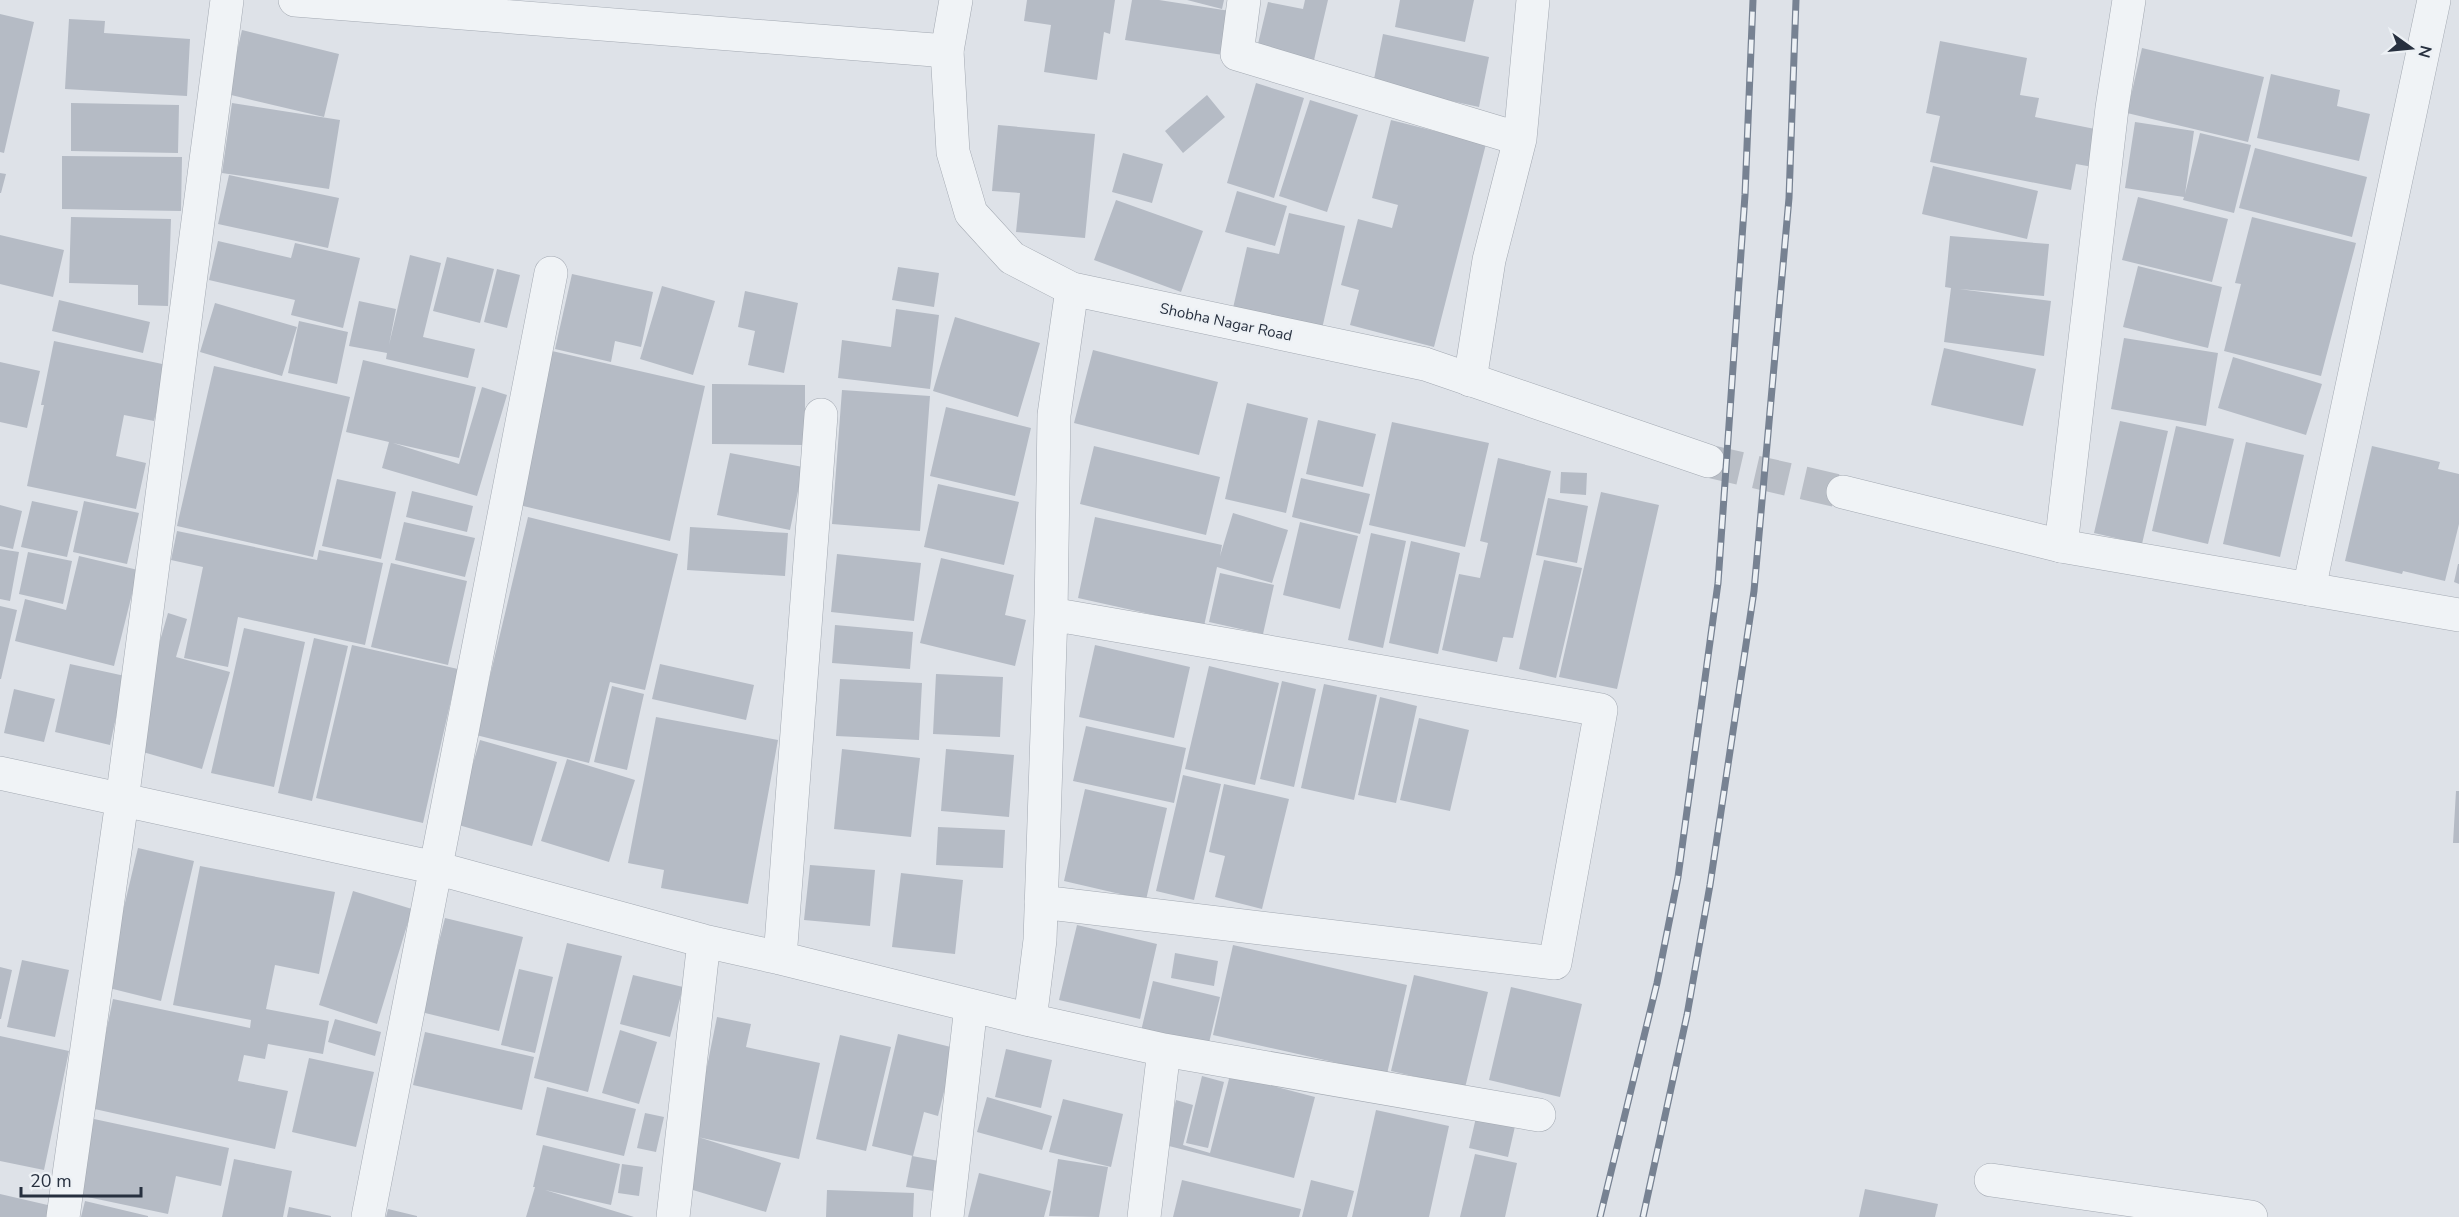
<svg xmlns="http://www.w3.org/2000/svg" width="2459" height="1217" viewBox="0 0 2459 1217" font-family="'Nunito Sans',sans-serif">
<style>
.building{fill:#b5bbc5}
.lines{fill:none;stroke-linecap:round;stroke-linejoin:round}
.tertiary-tunnel{stroke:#b9bec6;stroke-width:33;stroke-dasharray:33 16;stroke-linecap:butt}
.minor-casing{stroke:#a3a9b2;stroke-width:34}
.tertiary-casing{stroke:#a3a9b2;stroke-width:34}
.minor{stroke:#f0f3f6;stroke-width:33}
.tertiary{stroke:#f0f3f6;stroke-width:33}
.rail-casing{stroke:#778292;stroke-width:7}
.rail{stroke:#edf1f5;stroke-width:4.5;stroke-dasharray:14;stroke-linecap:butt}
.labels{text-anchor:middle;stroke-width:4.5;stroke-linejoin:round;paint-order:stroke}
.street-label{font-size:15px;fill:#27303f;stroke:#edf1f5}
</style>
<rect width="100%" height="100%" fill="#dee2e8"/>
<path class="building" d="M1027,0H1115L1110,34L1104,32L1097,80L1044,72L1051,25L1024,21Z
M1132,0H1159L1230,11L1223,55L1125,40Z
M1187,0H1224L1222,9Z
M1305,0H1328L1314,60L1257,48L1268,2L1303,9Z
M1400,0H1474L1465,42L1395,27Z
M0,14L34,22L4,153L0,152Z
M69,19L105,21L104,33L190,39L187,96L65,89Z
M242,30L339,54L324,117L227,94Z
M1383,34L1489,57L1479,107L1373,84Z
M1940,41L2027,58L2020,95L2039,98L2035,117L2100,130L2093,167L2076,164L2071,190L1930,162L1940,116L1926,113Z
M2142,48L2264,77L2248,142L2127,113Z
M2271,74L2340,90L2337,106L2370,114L2359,161L2257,138Z
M1256,83L1304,98L1274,198L1227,183Z
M1207,95L1225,117L1183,153L1165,131Z
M1310,100L1358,115L1327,212L1279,196Z
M71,103L179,105L178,153L71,151Z
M232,103L340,120L329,189L222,173Z
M1391,120L1486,144L1434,347L1350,325L1359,290L1341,285L1358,219L1392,228L1398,205L1372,198Z
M2135,122L2194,131L2185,194L2200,133L2251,145L2234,213L2183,200L2184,197L2125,188Z
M998,125L1095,134L1085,238L1016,232L1020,193L992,191Z
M2255,148L2367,177L2352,237L2239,208Z
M1123,153L1163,164L1152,203L1112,192Z
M62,156L182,157L181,211L62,209Z
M1933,166L2038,191L2027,239L1922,214Z
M0,173L6,174L1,193H0Z
M229,175L339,198L328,248L218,224Z
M1237,191L1287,206L1275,246L1225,232Z
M2138,197L2228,219L2212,282L2122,260Z
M1116,200L1203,231L1181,292L1094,260Z
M1289,213L1345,226L1322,329L1233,308L1247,247L1279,254Z
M71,217L171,219L168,306L138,305V285L69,283Z
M2252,217L2356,243L2321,376L2224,351L2241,284L2235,283Z
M0,235L64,250L53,297L0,284Z
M1950,236L2049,244L2044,296L1959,289L2051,301L2044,356L1944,342L1951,288L1945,287Z
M218,241L291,258L295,243L360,258L343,328L291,315L295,300L209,280Z
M410,255L441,263L423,337L475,349L468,378L386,359L387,353L349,346L359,301L396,309L389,345Z
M447,257L494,269L480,323L433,311Z
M2138,266L2222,287L2208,348L2123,327Z
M898,267L939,273L934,307L892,300Z
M497,269L520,275L507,328L484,322Z
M572,274L653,292L641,347L615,341L611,362L555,349Z
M662,286L715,301L693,375L640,359Z
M745,291L798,303L784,373L748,365L755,331L738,327Z
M59,300L150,322L143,353L52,331Z
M215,303L297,327L282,376L200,352Z
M896,309L939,315L930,389L838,378L842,340L891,347Z
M955,317L1040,343L1018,417L933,391Z
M299,321L348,332L337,384L288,373Z
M2124,338L2218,353L2206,426L2111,409Z
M54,341L167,365L154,421L124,415L116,456L146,463L136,509L27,486L44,405H41Z
M1944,348L2036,369L2023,426L1931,405Z
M1093,350L1218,382L1199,455L1074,423Z
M552,351L705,386L670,541L519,505Z
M2233,357L2322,384L2306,435L2218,408Z
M363,360L476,387L459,458L393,443L459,464L482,387L507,395L477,496L382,468L389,442L346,432Z
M0,362L40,371L27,428L0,422Z
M214,366L350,397L313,557L177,526Z
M712,384L805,385V445L712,444Z
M842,390L930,396L920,531L832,524Z
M1247,403L1308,418L1286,513L1225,499Z
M946,407L1031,428L1015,496L930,476Z
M1318,420L1376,434L1363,487L1306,474Z
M2120,421L2168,431L2142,544L2094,533Z
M1392,422L1489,443L1465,547L1369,525Z
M2176,426L2234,439L2208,544L2152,531Z
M2246,442L2304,455L2280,557L2223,544Z
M1094,446L1220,477L1206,535L1080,504Z
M2372,446L2440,462L2438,469L2459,474V524L2445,581L2403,571L2402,574L2345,561Z
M730,453L803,467L790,530L717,515Z
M1498,458L1551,471L1513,638L1503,637L1497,662L1442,650L1459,574L1480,578L1488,543L1480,541Z
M1561,472L1587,473L1586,495L1560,493Z
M1301,478L1370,494L1360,534L1292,517Z
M337,479L396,492L381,559L322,546Z
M938,484L1019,502L1004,565L924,547Z
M412,491L473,506L467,532L406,517Z
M1601,492L1659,505L1617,689L1559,677Z
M1548,498L1588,506L1577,563L1536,555Z
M32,501L78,511L67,557L21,547Z
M84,501L139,513L127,564L73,552Z
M0,505L22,511L13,549L0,546Z
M1233,513L1288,530L1272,583L1217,567L1204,626L1078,598L1095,517L1222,545L1220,556Z
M528,517L678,554L645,690L610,682L589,763L476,735Z
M404,522L475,538L465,577L395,560Z
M1300,522L1358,536L1340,609L1283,595Z
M690,527L788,533L785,576L687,570Z
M177,531L317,560L319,550L383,563L365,645L238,617L228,667L184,658L203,567L171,560Z
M1371,533L1406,541L1383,648L1348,640Z
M1411,541L1460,553L1438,654L1389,643Z
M0,549L19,552L10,601L0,599Z
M28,552L72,561L63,604L19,594Z
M837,554L921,563L914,621L831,612Z
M79,556L138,570L114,666L15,641L25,599L66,610Z
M941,558L1014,575L1005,615L1026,620L1015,666L920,643Z
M1544,560L1582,568L1556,678L1519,669Z
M391,563L467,581L448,665L371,647Z
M2458,564H2459V584L2454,582Z
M1220,573L1274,585L1263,634L1209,622Z
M0,606L17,610L1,679H0Z
M168,613L187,619L176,657L230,672L202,769L129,748Z
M835,625L913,632L910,669L832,663Z
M244,628L305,642L274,787L211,773Z
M314,638L348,646L312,801L278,793Z
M352,645L458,669L423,823L316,798Z
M1095,645L1190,667L1174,738L1079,717Z
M70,664L125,676L110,745L55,732Z
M660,664L754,685L746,720L652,699Z
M1209,666L1279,683L1255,785L1185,769Z
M936,674L1003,677L1000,737L933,734Z
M840,679L922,683L919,740L836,736Z
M1282,681L1316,689L1294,787L1260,779Z
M1324,684L1377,695L1354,800L1301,788Z
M612,686L644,694L627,770L594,762Z
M14,689L55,699L44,742L4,733Z
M1380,697L1417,706L1396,803L1358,795Z
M656,717L778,740L748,904L661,888L664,870L628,863Z
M1419,718L1469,730L1450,811L1400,800Z
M1086,726L1186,748L1174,803L1073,781Z
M480,740L557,762L532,846L455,824Z
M842,749L920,758L911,837L834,829Z
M946,749L1014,755L1009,817L941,811Z
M567,759L635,780L609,862L541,841Z
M1183,775L1221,784L1194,900L1156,891Z
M1224,784L1289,799L1262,909L1215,897L1225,856L1209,852Z
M1085,789L1167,808L1146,900L1064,881Z
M2456,791H2459V843H2453Z
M938,827L1005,830L1003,868L936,865Z
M138,848L194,861L161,1001L105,987Z
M810,865L875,870L870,926L804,920Z
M200,866L335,892L319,974L275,965L266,1009L329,1021L323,1054L268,1044L265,1059L244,1055L238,1081L288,1091L275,1149L90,1108L113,999L250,1028L251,1020L173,1005Z
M901,873L963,880L955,954L892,947Z
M353,891L412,909L377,1024L319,1005Z
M445,918L523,937L499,1031L421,1012Z
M1077,925L1157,944L1140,1019L1059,1000Z
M567,943L622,956L588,1092L534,1078Z
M1233,945L1407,985L1387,1074L1213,1035Z
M1175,953L1218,961L1214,986L1171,978Z
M22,960L69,970L55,1037L7,1027Z
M0,967L12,970L1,1019H0Z
M519,969L553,977L535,1053L501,1045Z
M633,975L683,987L670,1037L620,1024Z
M1414,975L1488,992L1465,1088L1391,1071Z
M1153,981L1220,997L1208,1047L1141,1031Z
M1511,987L1582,1004L1560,1097L1489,1080Z
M717,1017L751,1024L746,1047L820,1063L799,1159L693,1136Z
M335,1019L381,1032L375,1056L328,1042Z
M620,1030L657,1042L639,1104L602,1093Z
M425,1032L534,1057L522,1110L413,1085Z
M898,1034L955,1048L938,1116L924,1112L913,1156L872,1146Z
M840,1035L891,1047L866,1151L816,1139Z
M0,1036L69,1051L44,1170L0,1161Z
M1006,1049L1052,1060L1041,1108L995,1097Z
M309,1058L374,1072L356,1147L292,1132Z
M1230,1075L1315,1097L1294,1178L1165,1145L1176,1100L1193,1105L1183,1145L1210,1153Z
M1202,1076L1224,1082L1208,1148L1186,1143Z
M547,1087L636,1109L624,1156L536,1135Z
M987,1097L1052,1116L1042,1150L977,1132Z
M1063,1099L1123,1114L1111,1167L1049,1152Z
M1376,1110L1449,1126L1429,1217H1352Z
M645,1113L664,1117L656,1152L637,1148Z
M1477,1113L1516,1122L1508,1157L1469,1148Z
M94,1119L229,1148L221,1186L176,1176L168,1214L78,1195Z
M698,1137L781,1163L766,1212L683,1187Z
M543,1145L620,1164L611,1205L545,1190L634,1217H526L535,1187H533Z
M1475,1154L1517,1163L1505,1217H1460Z
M912,1156L939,1161L934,1191L906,1187Z
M234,1159L292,1171L283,1217H222Z
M1058,1159L1108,1167L1099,1217L1049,1216Z
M622,1164L643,1167L639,1196L618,1193Z
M979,1173L1051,1191L1044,1217H968Z
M1182,1180L1301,1209L1299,1217H1173Z
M1311,1180L1354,1191L1347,1217H1302Z
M1865,1189L1938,1204L1935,1217H1859Z
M827,1190L914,1193L913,1217H826Z
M0,1194L52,1206L49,1217H0Z
M85,1201L148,1216V1217H81Z
M289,1207L331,1216V1217H287Z
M388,1209L417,1216V1217H386Z"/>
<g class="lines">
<path class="tertiary-tunnel" d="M1708,461L1843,492"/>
<defs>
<path id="minor" d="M295,0L947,51
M1244,0L1237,54L1520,139
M1470,380L1489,260L1520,139L1533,0
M2061,546L2112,108L2129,0
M2309,589L2434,0
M0,773L436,868L704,941L780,958L1030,1020L1040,940L1051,614L1054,415L1072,289
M1041,902L1555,963L1601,710L1051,614
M780,958L821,415
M1030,1020L1164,1050L1144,1217
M1164,1050L1539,1115
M1991,1180L2251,1217
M63,1217L122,801L227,0
M368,1217L551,273
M673,1217L704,941
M947,1217L971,1006"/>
<path id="tertiary" d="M956,0L947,51L953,152L971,213L1012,258L1072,289L1425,364L1708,461
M1843,492L2061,546L2459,615"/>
</defs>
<use href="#minor" class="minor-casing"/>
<use href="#tertiary" class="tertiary-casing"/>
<use href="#minor" class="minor"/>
<use href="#tertiary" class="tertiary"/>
<defs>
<path id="rail" d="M1600,1217L1657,983L1678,877L1718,583L1745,195L1753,0
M1643,1217L1687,1015L1710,885L1754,591L1789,198L1796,0"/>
</defs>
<use href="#rail" class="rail-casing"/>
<use href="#rail" class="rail"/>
</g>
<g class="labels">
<g class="street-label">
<text transform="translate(1226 322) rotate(12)" y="5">Shobha Nagar Road</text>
</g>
</g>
<g transform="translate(2411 48) rotate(105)" stroke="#edf1f5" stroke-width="4.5" paint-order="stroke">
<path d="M0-4.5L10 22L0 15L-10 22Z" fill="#27303f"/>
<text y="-9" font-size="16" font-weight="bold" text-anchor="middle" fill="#27303f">N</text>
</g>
<path d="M21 1187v9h120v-9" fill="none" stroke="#27303f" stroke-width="3"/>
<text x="30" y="1187" font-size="18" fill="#27303f" stroke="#edf1f5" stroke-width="4.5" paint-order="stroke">20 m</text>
</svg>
